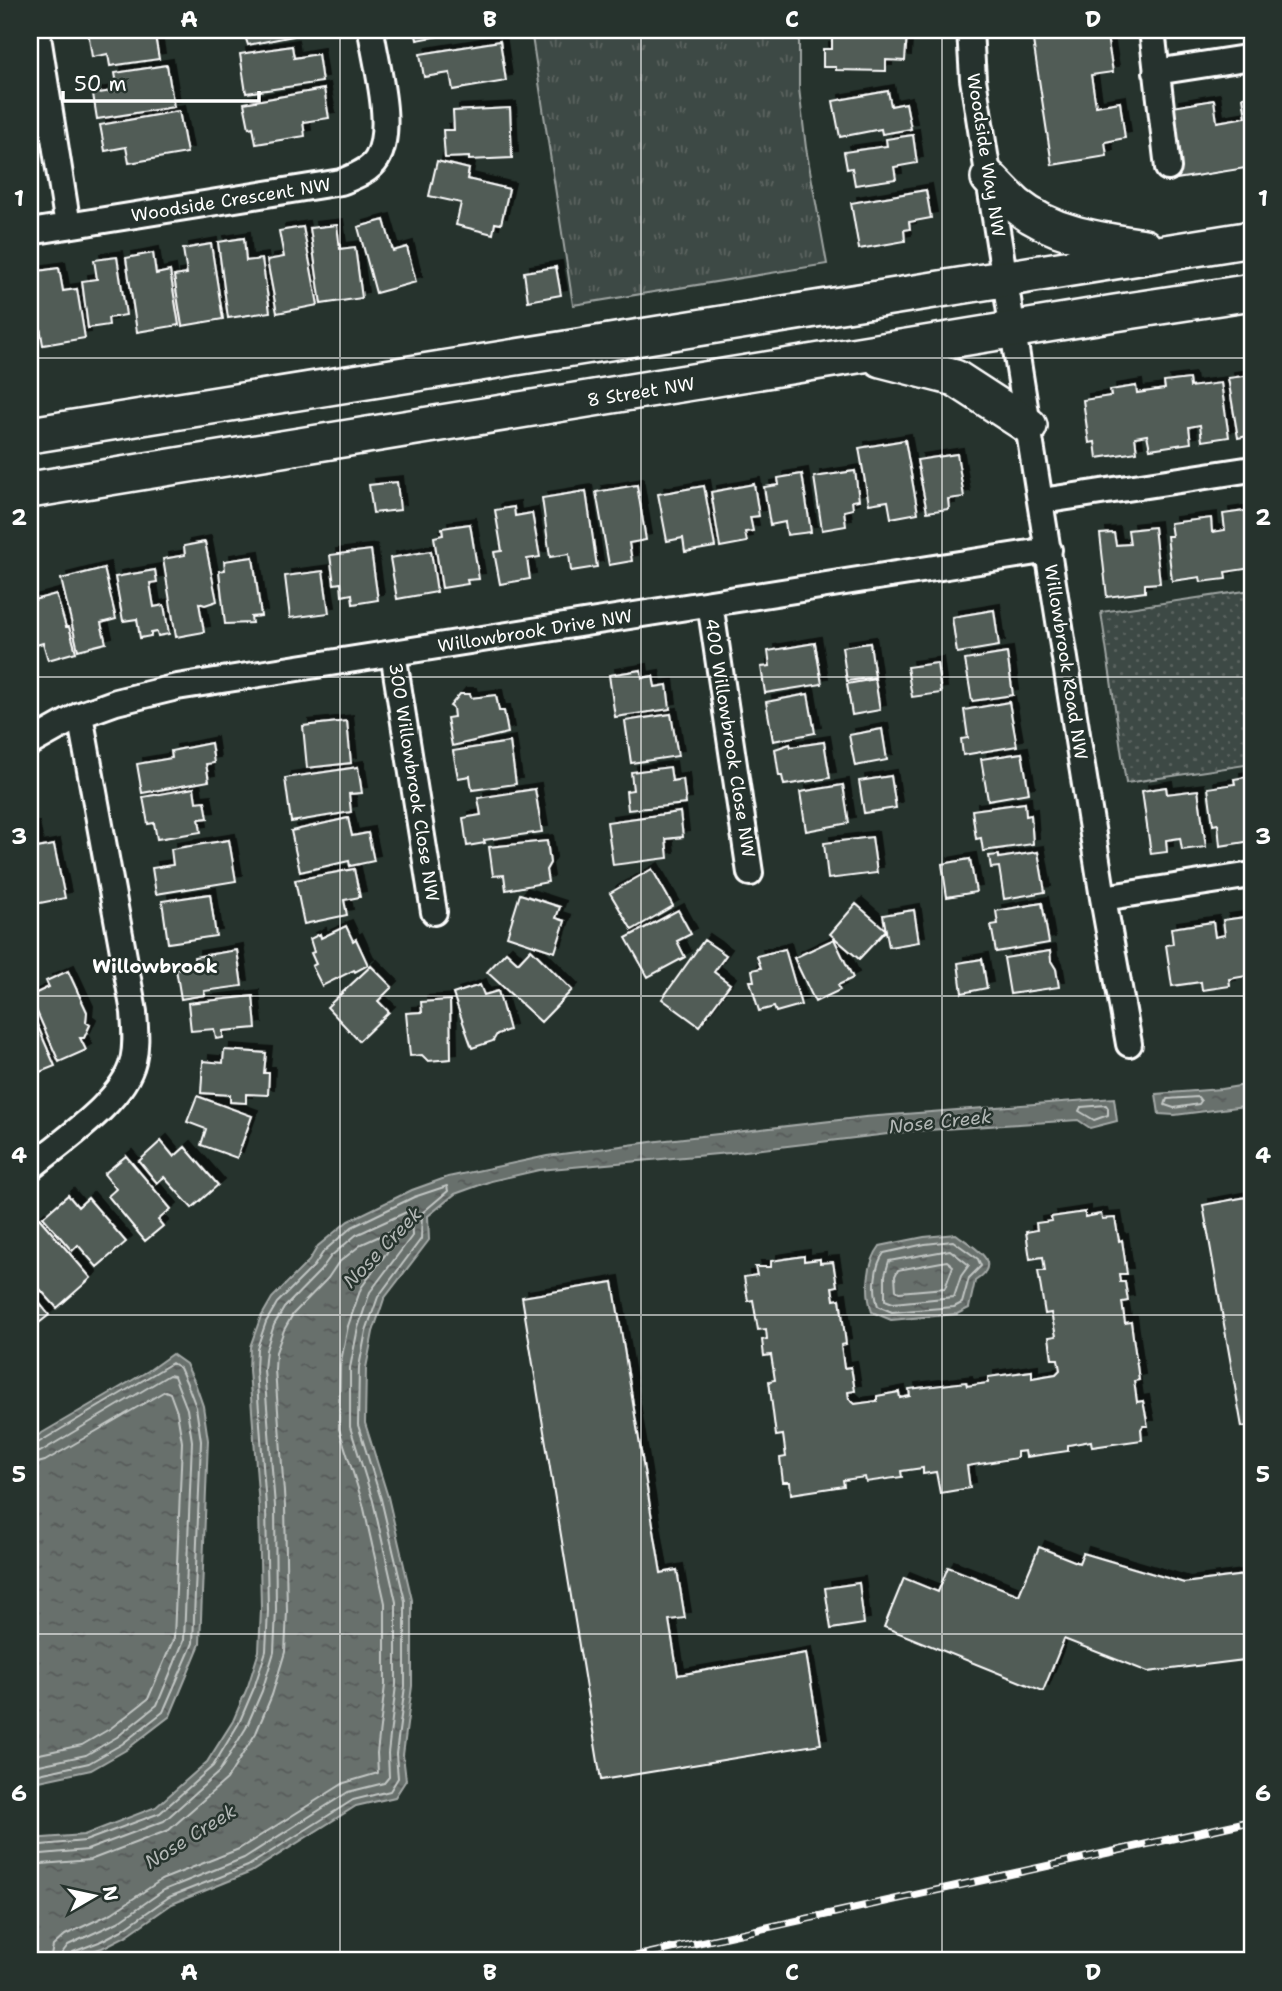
<svg xmlns="http://www.w3.org/2000/svg" width="1282" height="1991" viewBox="0 0 1282 1991" font-family="'Shantell Sans',sans-serif">
<style>
.grass{fill:url(#grass-tufts);stroke:#9ea4a2;stroke-width:2}
.park{fill:url(#park-dots);stroke:#9ea4a2;stroke-width:2}
.water{fill:url(#water-ripples);stroke:#a4a9a7;stroke-width:2}
.lines{fill:none;stroke-linecap:round;stroke-linejoin:round}
.shore{stroke:#c2c6c4;stroke-width:2}
.building{fill:#515c57;stroke:#fff;stroke-width:2;filter:url(#shadow)}
.street-casing{stroke:#fff;stroke-width:30}
.secondary-casing{stroke:#fff;stroke-width:40}
.street{stroke:#26332d;stroke-width:24}
.secondary{stroke:#26332d;stroke-width:35}
.rail-casing{stroke:#fff;stroke-width:8}
.rail{stroke:#26332d;stroke-width:5;stroke-dasharray:16;stroke-linecap:butt}
.grid{fill:none;stroke:#fff;stroke-width:2;stroke-opacity:0.55}
.labels{text-anchor:middle;stroke-width:5;stroke-linejoin:round;paint-order:stroke}
.street-label{font-size:18px;fill:#fff;stroke:#26332d}
.neighbourhood-label{font-size:19px;font-weight:bold;fill:#fff;stroke:#26332d}
.water-label{font-size:19px;font-style:italic;fill:#b3b8b6;stroke:#26332d}
.neatline{fill:none;stroke:#fff;stroke-width:2.5}
.grid-label{font-size:23px;text-anchor:middle;font-weight:bold;fill:#fff}
</style>
<defs>
<pattern id="grass-tufts" width="24" height="20" patternUnits="userSpaceOnUse" patternTransform="scale(1.75)"><rect width="24" height="20" fill="#3e4944"/><path d="M3 7l-1-3M5 7V3M7 7l1-3M15 17l-1-3M17 17v-4M19 17l1-3" fill="none" stroke="#5b6460"/></pattern>
<pattern id="park-dots" width="8" height="8" patternUnits="userSpaceOnUse" patternTransform="scale(1.75)"><rect width="8" height="8" fill="#3e4944"/><path d="M2 2h.1M6 6h.1" fill="none" stroke="#5b6460" stroke-width="1.8" stroke-linecap="round"/></pattern>
<pattern id="water-ripples" width="26" height="14" patternUnits="userSpaceOnUse" patternTransform="scale(1.75)"><rect width="26" height="14" fill="#67706c"/><path d="M2 4q2-2 4 0t4 0M15 11q2-2 4 0t4 0" fill="none" stroke="#575a59"/></pattern>
<filter id="shadow"><feDropShadow dx="6" dy="-6" stdDeviation="0" flood-color="#0009"/></filter>
</defs>
<rect width="100%" height="100%" fill="#26332d"/>
<filter id="ink" filterUnits="userSpaceOnUse"><feTurbulence type="fractalNoise" baseFrequency=".0143" numOctaves="2"/><feDisplacementMap in="SourceGraphic" scale="14" xChannelSelector="R" yChannelSelector="G"/><feConvolveMatrix kernelMatrix="1 2 1 2 8 2 1 2 1" color-interpolation-filters="sRGB"/></filter>
<g filter="url(#ink)">
<path class="grass" d="M531,30H799V88L806,148L827,264L573,305Z"/>
<path class="park" d="M1252,590V764L1126,783L1101,612Z"/>
<path class="water" d="M1252,1084V1105L1175,1115L1159,1114L1156,1094L1221,1089Z
M1114,1098L1117,1121L1090,1128L1078,1120L913,1131L729,1153L539,1170L491,1181L455,1194L428,1216L429,1240L384,1299L373,1332L366,1368L365,1423L388,1497L412,1600V1686L403,1755L406,1780L395,1797L356,1806L251,1872L172,1904L126,1936L102,1948L63,1961H30V1839L84,1835L156,1807L207,1762L233,1721L248,1686L259,1651L261,1610L259,1507L249,1370L250,1347L260,1319L272,1298L309,1261L318,1246L348,1221L412,1190L448,1177L547,1156L658,1141L865,1117Z
M956,1234C973,1247 1005,1262 975,1281L969,1308L957,1314L891,1320L872,1312C865,1291 867,1263 880,1246L924,1237Z
M172,1354L186,1364L195,1383L203,1406L208,1440L200,1644L170,1716L126,1750L91,1770L30,1783V1440L148,1371Z"/>
<g class="lines">
<path class="shore" d="M1198,1097L1201,1101L1199,1104L1174,1108L1165,1105L1167,1099Z
M1106,1105L1108,1108V1115L1094,1120L1079,1111L1081,1107Z
M953,1241L978,1259L981,1266L969,1278L962,1303L954,1307L892,1312L878,1306C873,1291 874,1266 884,1253L925,1244Z
M950,1250L969,1265L961,1276L954,1297L893,1303L885,1300V1275L889,1261Z
M947,1261L953,1266L945,1288L899,1292L896,1290L895,1276L898,1270Z
M30,1445L36,1444L172,1363L180,1368L188,1386L196,1407L201,1441L193,1643L163,1712L122,1744L89,1763L30,1776
M30,1454L40,1452L169,1375L174,1376L187,1409L192,1441L184,1640L157,1705L117,1737L86,1755L30,1767
M30,1465L45,1461L165,1391L170,1393L177,1412L182,1442L174,1638L148,1699L111,1728L82,1745L30,1756
M30,1846L85,1841L160,1813L213,1766L239,1723L254,1688L266,1651L268,1610L266,1506L256,1370L257,1348L266,1322L277,1303L314,1266L324,1251L352,1227L414,1197L447,1186L448,1191L422,1213L421,1239L378,1297L366,1331L359,1367L358,1425L381,1499L405,1601V1686L396,1754L398,1778L390,1791L353,1800L248,1866L169,1897L122,1930L99,1942L73,1952L69,1961
M30,1855L87,1850L164,1821L219,1772L246,1728L262,1691L274,1652L276,1610L275,1506L264,1370L266,1350L274,1325L284,1308L320,1271L331,1256L356,1235L411,1210L412,1236L370,1292L358,1328L350,1368V1427L373,1501L396,1602V1685L388,1753L389,1777L384,1783L348,1792L244,1858L164,1890L118,1922L68,1945L62,1953L60,1961
M30,1865L90,1860L169,1830L227,1779L256,1733L272,1695L285,1652L287,1611L285,1506L275,1370L276,1352L284,1330L293,1314L328,1278L338,1263L362,1244L400,1227L401,1233L361,1288L348,1326L340,1366L339,1429L363,1504L385,1603V1685L377,1753L378,1773L344,1783L239,1849L161,1880L112,1913L65,1935L53,1946L50,1961"/>
</g>
<path class="building" d="M154,30L159,59L110,66L108,54L92,57L88,31Z
M243,30H291L293,36L248,45Z
M415,30H448L449,34L417,40Z
M1057,30H1086L1087,40L1107,37L1113,72L1091,75L1096,106L1120,102L1125,138L1105,142L1107,156L1052,165L1032,34Z
M873,31L907,32L905,61L886,60V71L836,70V67H823V49H832V32L873,33Z
M500,41L506,81L453,90L450,73L424,77L420,54Z
M292,46L294,58L318,54L322,82L246,93L240,54Z
M167,65L174,107L97,119L93,94L118,90L115,73Z
M324,89L329,118L303,122L305,136L256,144L253,127L249,128L244,103Z
M888,91L891,106L906,103L911,129L882,134L881,129L840,137L833,101Z
M1252,95V167L1176,179L1168,129L1177,128L1173,107L1214,100L1217,122L1246,117L1243,97Z
M510,108L512,158L469,160V157L445,158L443,130H454L453,111Z
M179,111L187,153L129,163L126,147L105,151L100,125Z
M913,135L917,163L894,167L896,179L855,185L852,168L847,169L844,152L887,146L886,139Z
M437,161L469,169L467,179L509,189L501,224L495,223L493,234L456,225L461,203L429,196Z
M926,190L931,218L909,222L910,229L904,230L905,241L859,249L851,203Z
M384,220L393,251L407,247L416,282L376,293L358,227Z
M337,225L340,249L355,247L362,298L321,304L310,228Z
M303,227L318,305L277,313L267,260L284,257L279,231Z
M244,238L246,261L262,259L270,312L228,318L218,242Z
M211,244L223,319L182,326L174,276L187,274L183,249Z
M153,253L156,274L170,271L179,325L137,332L126,258Z
M117,257L126,315L108,318L109,325L88,328L82,281L97,279L94,260Z
M556,267L561,295L528,301L524,272Z
M59,268L63,291L77,289L85,338L43,345L31,272Z
M30,282L38,342L30,344Z
M1252,375V435L1238,438L1228,378Z
M1189,379L1190,387L1221,383L1229,437L1202,441L1200,425L1189,427L1191,443L1150,449L1147,435L1135,437L1137,452L1097,458L1095,442L1089,443L1083,400L1111,396L1110,390L1136,386L1137,393L1165,389L1164,382Z
M905,440L918,513L891,518L888,501L869,504L859,448Z
M957,454L964,497L948,499L949,509L927,512L917,460Z
M855,471L859,500L852,501L853,509L844,511L846,526L822,530L814,477Z
M802,474L811,532L787,535L785,522L770,525L764,487L779,485L778,478Z
M397,482L400,510L373,513L369,485Z
M754,484L759,516L750,517L753,531L745,532L747,542L720,547L711,492Z
M637,485L646,540L629,543L632,561L609,565L596,492Z
M704,486L715,547L685,552L683,538L667,541L658,494Z
M586,491L597,567L571,571L569,554L550,557L542,498Z
M514,507L515,516L532,513L540,557L527,559L530,579L500,584L494,552L502,551L495,510Z
M1252,510V568L1225,572L1226,579L1201,582L1200,577L1172,581L1167,536H1172L1170,523L1211,518L1212,532L1225,530L1223,514Z
M470,524L479,579L467,580L468,584L442,588L434,537L443,535L442,528Z
M1154,527L1160,583L1145,584V592L1107,597L1100,534L1114,533L1116,545L1130,544L1128,530Z
M205,542L217,601L205,605L199,603L204,632L176,637L163,559L185,555L184,546Z
M371,550L378,600L353,604L352,594L342,596L341,583L334,584L330,555Z
M431,551L437,592L397,599L390,558Z
M253,557L261,616L251,617L252,623L225,624L219,571L225,570L224,561Z
M104,568L116,619L101,623L106,643L78,650L61,579Z
M155,570L157,582L150,583L154,607L164,605L169,634L158,636L157,632L151,633V636L140,638L137,619L123,621L115,577Z
M323,571L329,613L290,618L285,576Z
M56,594L66,627H69L76,652L48,660L43,643L33,646L30,636V601Z
M994,610L999,646L957,653L952,617Z
M815,643L822,684L765,693L761,667L770,666L768,651Z
M870,643L875,677L847,681L842,647Z
M1007,653L1013,695L972,701L965,660Z
M937,663L941,693L912,697L907,667Z
M641,670L642,678L653,676L655,687L667,685L670,709L615,717L609,675Z
M875,679L880,710L852,715L847,684Z
M460,694H470L471,698L496,695L499,711H504L508,733L452,746L447,718L454,717L453,708L450,706Z
M808,694L815,733L773,741L766,702Z
M1009,702L1017,746L963,755L961,739L968,738L964,710Z
M671,714L678,756L631,763L625,721Z
M347,721L351,763L307,768L303,726Z
M882,729L887,760L855,766L849,735Z
M510,742L516,784L472,790L470,776L458,778L453,751Z
M824,742L830,778L784,785L782,776H779L775,749L790,744L791,747Z
M211,743L214,763L206,764L209,781L142,793L137,764L172,758L171,751Z
M1022,753L1029,793L988,800L981,759Z
M358,767L362,793L349,794L351,812L291,822L285,778Z
M670,767L672,781L683,779L686,804L628,810L626,791L633,790L631,772Z
M891,776L896,808L864,813L859,781Z
M1252,776V841L1220,846L1218,824L1213,825L1208,788L1235,784L1234,779Z
M843,785L849,823L806,831L800,792Z
M1166,787L1167,794L1198,790L1206,847L1182,850L1180,838L1166,840L1167,852L1151,854L1142,791Z
M194,788L196,802L205,801L208,818L199,819L201,832L157,839L154,823L148,824L143,797Z
M535,789L542,832L484,840L485,843L467,846L463,818L481,815L478,798Z
M1025,803L1026,816L1031,815L1033,844L983,851L981,838L976,839L972,810Z
M680,812L683,837L666,839L668,858L613,865L607,822Z
M348,818L352,836L368,833L374,861L350,866L349,861L300,872L291,831Z
M30,828H33L37,848L54,845L65,898L30,905Z
M872,837L877,873L828,879L824,843Z
M229,840L236,881L156,894L152,868L173,865L171,849Z
M547,841L550,863L546,870L548,882L506,890L504,875L493,876L489,847Z
M1038,852L1045,892L1004,899L999,867L991,868L989,856L999,855V858Z
M970,859L976,892L947,897L942,864Z
M354,869L360,897L344,900L347,915L304,924L295,880Z
M652,869L673,906L632,930L610,893Z
M210,894L216,936L168,943L162,901Z
M520,894L560,907L556,918L565,921L555,952L507,936Z
M1042,903L1049,943L996,952L991,925L998,924L996,911Z
M856,904L886,930L859,959L830,934Z
M678,910L691,934L677,941L685,957L648,977L626,938Z
M914,910L919,942L889,947L883,915Z
M1252,916V975L1229,979L1230,986L1202,990L1201,982L1172,986L1166,945L1173,944L1171,928L1213,922L1215,937L1225,935L1223,920Z
M346,926L353,941L356,939L368,965L355,972L354,970L322,986L312,966L316,964L311,953L314,952L310,939L320,934L321,938Z
M834,939L853,978L838,985L840,990L815,1002L794,958Z
M704,940L726,955L714,972L730,984L699,1026L662,999Z
M531,949L572,990L541,1022L487,972L506,952L518,963Z
M785,949L801,1005L776,1012L774,1007L759,1011L750,981H754L752,970L761,968L757,956Z
M237,950L242,986L204,991L205,995L181,999L176,969L195,966L194,957Z
M1050,951L1051,961L1056,969L1059,987L1010,994L1004,958Z
M982,959L987,988L962,993L958,963Z
M371,966L392,987L378,1001L389,1012L359,1041L327,1007Z
M68,971L87,1012L86,1022L90,1025L84,1038H80L86,1050L59,1062L30,996L49,987L46,981Z
M480,985L484,995L498,991L509,1030L497,1034L493,1041L472,1048L453,994Z
M253,996L256,1028L223,1031V1038L216,1039L214,1029L191,1031L188,1003Z
M450,1000L451,1059L428,1061L422,1055L410,1056L406,1013L422,1012L421,1002Z
M35,1020L55,1066L30,1076V1022Z
M224,1050L266,1053L264,1073H269L268,1095L246,1094V1103L230,1102V1095L201,1093L203,1061L223,1063Z
M197,1096L252,1116L237,1158L201,1145L206,1129L187,1122Z
M161,1141L174,1157L185,1147L218,1185L192,1208L164,1177L157,1183L139,1161Z
M126,1156L171,1209L158,1220L163,1226L145,1241L108,1196L116,1189L104,1174Z
M68,1195L78,1207L88,1198L126,1242L97,1267L78,1245L72,1251L43,1217Z
M1252,1196V1425L1242,1427L1203,1205Z
M1085,1212V1217L1101,1214L1102,1219L1115,1218L1119,1241L1122,1240L1127,1274H1119L1120,1282H1125L1128,1301L1122,1302L1125,1323L1131,1322L1139,1380L1134,1381L1137,1402L1143,1401L1148,1426H1143L1141,1429L1142,1440L1092,1447L1091,1441L1068,1445V1451L1026,1457L1025,1451L1017,1452V1458L967,1466L970,1488L940,1493L936,1472L923,1474V1468L901,1471L902,1477L866,1482L865,1477L843,1480L844,1486L791,1494L790,1482H783L780,1458L786,1457L783,1435L776,1436L769,1381L775,1380L771,1355L764,1356L762,1340L767,1339L766,1329L758,1330L753,1300L748,1301L744,1277L757,1275L755,1267H771V1261L804,1256V1261L820,1259V1263L833,1262L837,1286L832,1287L834,1300L840,1299L846,1344L841,1345L844,1368L851,1367L855,1391L848,1392L849,1399L855,1404L877,1401V1396L899,1392L900,1398L910,1396L909,1389L966,1382L967,1386L988,1383V1377L1032,1371V1378L1056,1374L1060,1370L1058,1359H1052L1049,1337L1056,1336L1051,1313L1045,1314L1038,1271H1045L1043,1257L1030,1259L1026,1232L1037,1230L1036,1223L1052,1221L1051,1217Z
M39,1218L91,1278L57,1308L30,1278V1257L33,1255L30,1251V1226Z
M613,1282L661,1573L677,1570L685,1618L669,1620L678,1675L806,1653L821,1744L601,1780L522,1297Z
M30,1291L49,1315L30,1330Z
M1039,1547L1079,1563L1083,1553L1184,1583L1252,1574V1659L1148,1672L1064,1639L1043,1691L884,1627L904,1578L938,1592L948,1567L1019,1595Z
M859,1583L864,1624L831,1629L825,1588Z"/>
<g class="lines">
<defs>
<path id="street" d="M37,30L68,226
M970,30L973,79L1103,898L1129,1044
M1152,30L1168,168
M1156,72L1252,57
M30,232L341,182C353,177 370,171 377,159C395,128 376,65 371,30
M1042,501L1252,469
M710,603L750,873
M393,653L434,912
M30,743L80,715L116,702L177,687L1049,550
M1103,898L1252,875
M30,1168C61,1142 124,1101 133,1061C137,1044 135,1029 134,1012L80,715"/>
<path id="secondary" d="M989,178C998,187 1007,197 1016,205C1053,235 1098,240 1144,247
M881,359L955,378L1029,426
M30,435L1252,239
M30,490L1115,313L1252,292"/>
</defs>
<use href="#street" class="street-casing"/>
<use href="#secondary" class="secondary-casing"/>
<use href="#street" class="street"/>
<use href="#secondary" class="secondary"/>
<defs>
<path id="rail" d="M615,1961L1252,1821"/>
</defs>
<use href="#rail" class="rail-casing"/>
<use href="#rail" class="rail"/>
</g>
</g>
<path class="grid" d="M340,30V1961M641,30V1961M942,30V1961M30,358H1252M30,677H1252M30,996H1252M30,1315H1252M30,1634H1252"/>
<g class="labels">
<g class="street-label">
<text transform="translate(986 155) rotate(81)" y="6">Woodside Way NW</text>
<text transform="translate(231 200) rotate(-9)" y="6">Woodside Crescent NW</text>
<text transform="translate(641 392) rotate(-9)" y="6">8 Street NW</text>
<text transform="translate(535 631) rotate(-9)" y="6">Willowbrook Drive NW</text>
<text transform="translate(1066 662) rotate(81)" y="6">Willowbrook Road NW</text>
<text transform="translate(730 738) rotate(81)" y="6">400 Willowbrook Close NW</text>
<text transform="translate(414 782) rotate(81)" y="6">300 Willowbrook Close NW</text>
</g>
<g class="neighbourhood-label">
<text x="155" y="973">Willowbrook</text>
</g>
<g class="water-label">
<text transform="translate(940 1121) rotate(-6)" y="7">Nose Creek</text>
<text transform="translate(382 1247) rotate(-46)" y="7">Nose Creek</text>
<text transform="translate(190 1836) rotate(-32)" y="7">Nose Creek</text>
</g>
</g>
<rect width="1282" height="1991" fill="none" stroke="#26332d" stroke-width="77"/>
<g transform="translate(94 1896) rotate(81)" stroke="#26332d" stroke-width="5" paint-order="stroke">
<path d="M0-5L12 26L0 18L-12 26Z" fill="#ffffff"/>
<text y="-10" font-size="19" font-weight="bold" text-anchor="middle" fill="#ffffff">N</text>
</g>
<path d="M63 91v10h196v-10" fill="none" stroke="#ffffff" stroke-width="3.5"/>
<text x="74" y="91" font-size="21" fill="#ffffff" stroke="#26332d" stroke-width="5" paint-order="stroke">50 m</text>
<rect x="38" y="38" width="1206" height="1914" class="neatline"/>
<g class="grid-label">
<text x="189" y="27">A</text>
<text x="490" y="27">B</text>
<text x="792" y="27">C</text>
<text x="1093" y="27">D</text>
<text x="19" y="206">1</text>
<text x="1263" y="206">1</text>
<text x="19" y="525">2</text>
<text x="1263" y="525">2</text>
<text x="19" y="844">3</text>
<text x="1263" y="844">3</text>
<text x="19" y="1163">4</text>
<text x="1263" y="1163">4</text>
<text x="19" y="1482">5</text>
<text x="1263" y="1482">5</text>
<text x="19" y="1801">6</text>
<text x="1263" y="1801">6</text>
<text x="189" y="1980">A</text>
<text x="490" y="1980">B</text>
<text x="792" y="1980">C</text>
<text x="1093" y="1980">D</text>
</g>
</svg>
